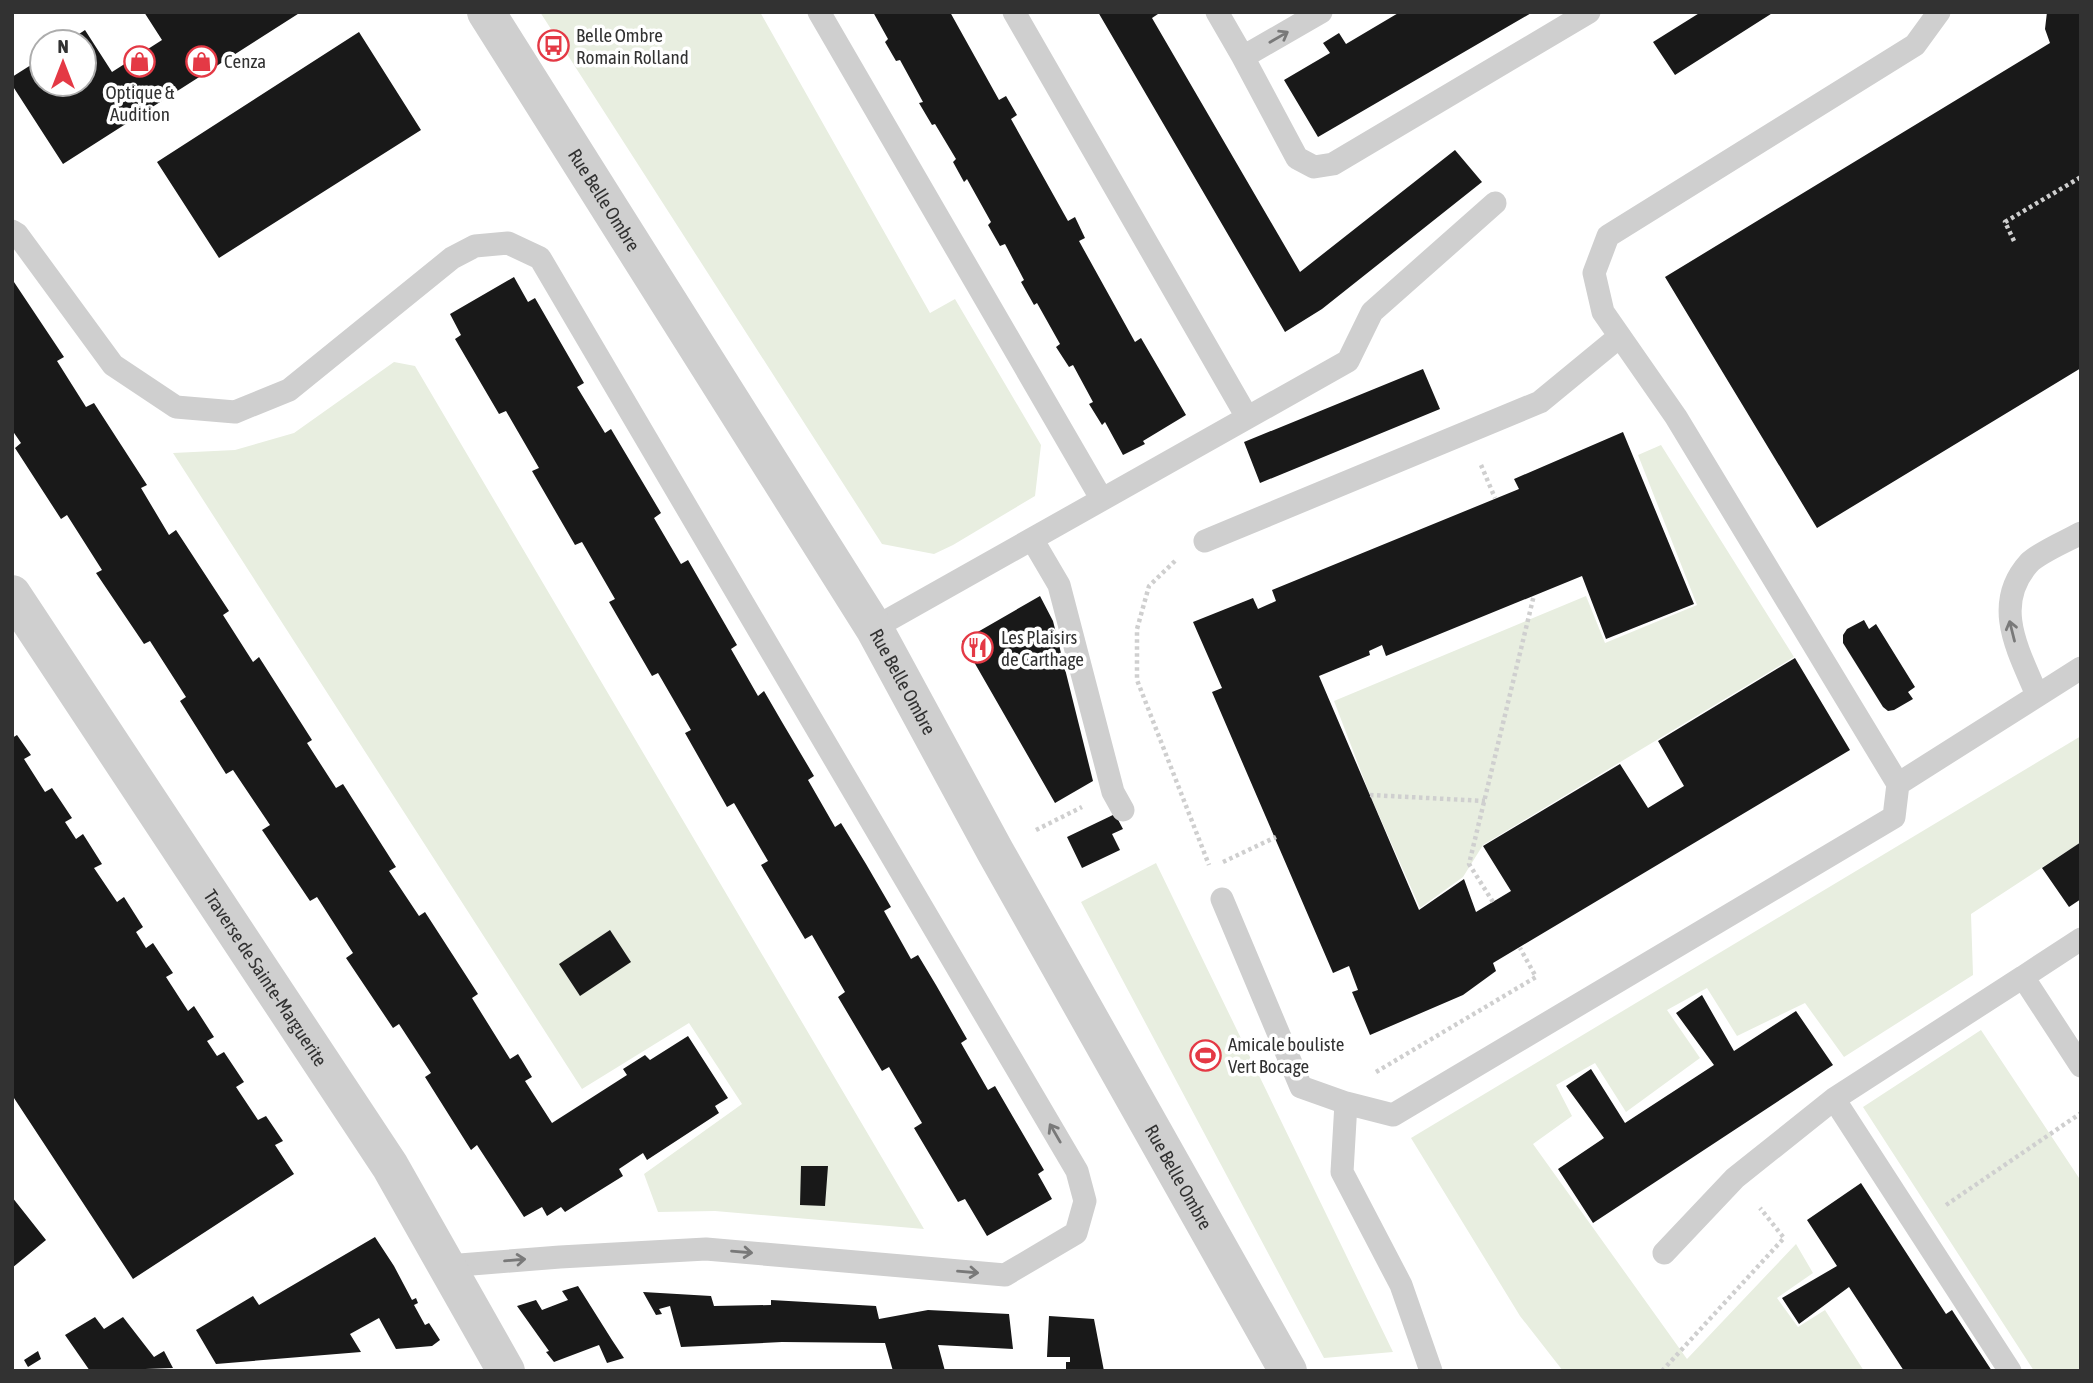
<svg xmlns="http://www.w3.org/2000/svg" width="2093" height="1383" viewBox="0 0 2093 1383" font-family="'Asap Condensed',sans-serif">
<style>
.green{fill:#e8eee0}
.building{fill:#191919}
.lines{fill:none;stroke-linecap:round;stroke-linejoin:round}
.path{stroke:#cfcfcf;stroke-width:4.5;stroke-dasharray:3.5 3.5;stroke-linecap:butt}
.lane{stroke:#cfcfcf;stroke-width:23}
.street{stroke:#cfcfcf;stroke-width:38}
.oneway{stroke:#797979}
.labels{text-anchor:middle;stroke-width:7;stroke-linejoin:round;paint-order:stroke}
.poi-label{font-size:19px;fill:#323232;stroke:#fff;text-anchor:start}
.street-label{font-size:19px;fill:#323232;stroke:#fff}
</style>
<rect width="100%" height="100%" fill="#fff"/>
<path class="green" d="M540,12H760L930,313L955,299L1041,445L1035,496L953,545L934,554L882,544Z
M394,362L415,366L924,1229L715,1211L658,1212L644,1174L742,1104L689,1023L582,1089L173,453L235,450L294,433Z
M1661,445L1794,657L1483,845L1463,877L1420,908L1370,795L1334,701L1586,596L1605,643L1697,605L1638,455Z
M2081,736V842L1971,914L1973,975L1844,1057L1805,1003L1737,1036L1707,988L1667,1010L1700,1058L1626,1112L1595,1063L1556,1085L1572,1116L1533,1144L1687,1359L1796,1244L1813,1273L1777,1298L1798,1327L1825,1310L1864,1371H1563L1520,1316L1411,1138Z
M1156,863L1393,1352L1324,1358L1081,902Z
M1981,1030L2081,1181V1371H2034L1863,1107Z"/>
<path class="building" d="M144,12H301L63,164L12,85V77L42,58V84H84V42H67L85,30L112,72L162,40Z
M873,12H950L999,100L1006,96L1017,115L1011,119L1068,221L1075,217L1085,238L1079,241L1135,342L1141,338L1186,415L1143,441L1145,444L1123,455L1105,422L1102,425L1089,404L1093,402L1073,365L1069,367L1056,347L1060,344L1037,303L1034,305L1021,282L1024,280L1005,244L1000,246L988,225L991,222L967,179L964,182L953,162L956,159L935,124L932,125L919,103L923,102L900,60L896,61L885,42L888,39Z
M1098,12H1161L1152,18L1300,272L1455,150L1482,182L1322,309L1285,332Z
M1400,12H1533L1318,137L1284,80L1330,53L1323,43L1339,33L1346,44Z
M1701,12H1774L1675,75L1653,42Z
M2047,12H2081V368L1817,528L1665,277L2050,43L2045,29Z
M359,32L421,130L219,258L157,162Z
M514,277L528,302L535,298L584,383L577,387L605,433L611,429L661,513L654,518L681,564L688,560L737,645L731,649L758,696L764,691L782,722L814,776L808,780L835,827L841,823L866,864L891,907L884,911L911,959L918,955L936,985L967,1039L961,1043L988,1090L995,1086L1044,1170L1038,1174L1052,1199L987,1236L965,1199L958,1202L914,1128L922,1123L889,1067L882,1071L838,997L845,992L812,935L805,939L761,865L768,861L734,803L727,807L685,733L691,730L658,673L652,676L609,602L615,599L582,542L575,545L532,471L539,468L506,411L499,414L455,339L461,335L450,314Z
M12,279L64,357L57,361L86,407L94,403L147,485L141,488L169,535L176,530L229,611L223,615L253,662L259,657L312,740L307,743L336,788L343,784L396,867L389,871L419,916L425,912L478,994L472,998L510,1059L518,1054L532,1077L525,1081L552,1123L627,1075L623,1069L645,1055L650,1060L688,1036L728,1098L715,1106L719,1113L647,1160L643,1153L619,1169L623,1176L565,1212L561,1207L547,1216L542,1207L524,1217L477,1145L471,1150L425,1077L431,1073L399,1024L393,1028L346,958L353,953L317,897L310,901L262,830L270,825L233,770L226,774L180,701L186,697L150,641L144,644L96,573L102,570L67,515L61,519L15,448L21,443L12,430Z
M1423,369L1440,409L1260,483L1244,442Z
M1623,432L1694,604L1606,639L1582,576L1386,656L1382,645L1369,651L1370,655L1319,676L1419,910L1464,879L1476,912L1511,891L1483,846L1620,764L1648,808L1684,786L1658,741L1795,658L1850,750L1493,963L1496,971L1463,995L1370,1035L1352,992L1358,990L1349,966L1333,973L1212,692L1222,688L1193,622L1253,598L1258,609L1276,601L1272,590L1519,489L1514,479Z
M1040,596L1053,621L1093,781L1055,803L962,641Z
M1864,620L1869,629L1876,624L1915,687L1908,692L1913,699L1894,710L1888,711L1883,707L1843,643V635L1847,629Z
M17,735L31,755L24,759L45,792L52,788L72,818L65,822L76,839L83,834L102,864L94,868L117,902L124,897L143,927L136,932L146,948L153,943L173,973L166,977L188,1011L194,1006L214,1037L207,1041L217,1056L224,1052L244,1082L236,1087L258,1120L266,1116L283,1141L275,1145L294,1174L133,1279L12,1095V738Z
M1115,814L1123,829L1112,834L1120,850L1082,868L1067,837Z
M2081,842V899L2069,907L2042,868Z
M610,930L631,962L580,996L559,964Z
M1702,995L1734,1051L1796,1011L1833,1065L1593,1223L1558,1169L1604,1138L1566,1086L1591,1069L1625,1123L1714,1065L1676,1013Z
M801,1166H828L825,1206L800,1205Z
M1861,1183L1946,1314L1952,1310L1992,1371H1904L1849,1287L1799,1324L1782,1298L1837,1266L1807,1220Z
M12,1197L46,1240L12,1268Z
M375,1237L394,1266L412,1300L416,1298L418,1303L414,1305L425,1325L429,1323L440,1340L432,1346L396,1349L379,1318L350,1334L361,1352L216,1364L196,1330L253,1296L259,1305Z
M578,1286L612,1340L624,1358L607,1363L599,1345L554,1362L546,1352L549,1351L517,1306L536,1300L542,1310L568,1300L562,1291Z
M643,1292L711,1296L714,1306L771,1305V1300L876,1306L879,1319L928,1310L1009,1314L1013,1349L938,1345L945,1371H893L885,1343L782,1342L681,1347L670,1306L659,1309L662,1314L656,1315Z
M1049,1316L1094,1319L1104,1371H1066V1362H1070V1357H1047Z
M95,1317L104,1329L123,1317L154,1357L164,1351L173,1368L90,1371L65,1335Z
M38,1351L41,1359L28,1367L24,1360Z"/>
<g class="lines">
<path class="path" d="M2014,241L2005,222L2081,177
M1481,465L1495,498
M1175,561L1149,586L1137,629V680L1209,865
M1370,795L1485,801
M1036,830L1082,807
M1223,862L1276,837
M1493,902L1469,864L1534,595
M1376,1072L1536,977L1520,948
M1946,1205L2081,1113
M1662,1371L1784,1238L1760,1208"/>
<path class="lane" d="M819,12L1101,498
M1014,12L1247,417
M1217,12L1243,57L1321,12
M1243,57L1297,158L1314,167L1333,164L1589,12
M12,231L17,234L113,365L176,407L235,412L289,390L452,258L475,246L508,243L540,258L1077,1171L1085,1201L1076,1233L1005,1275L706,1249L560,1257L447,1266
M1032,539L1059,585L1113,792L1123,810
M1205,541L1540,402L1619,337
M874,628L1348,361L1372,312L1495,203
M2037,695C2019,652 1991,605 2029,563C2040,552 2067,541 2081,533
M1898,784L2081,668
M1222,899L1301,1087L1346,1103L1393,1115L1894,817L1898,784L1676,417L1603,312L1594,273L1608,236L1915,45L1939,12
M2081,939L2023,977L2081,1066
M1834,1099L2010,1371
M1346,1103L1342,1172L1401,1285L1431,1371
M1664,1253L1735,1178L1834,1099L2023,977"/>
<g class="street">
<path id="s1" d="M486,12L874,628L995,851L1288,1371"/>
<path id="s2" d="M12,594L390,1166L506,1371"/>
</g>
</g>
<defs><path id="oneway-shaft" d="M-6 0H5M1.5-3L5.5 0L1.5 3" fill="none" stroke-width="1.6" stroke-linecap="round" stroke-linejoin="round" transform="scale(1.75)"/></defs>
<g class="oneway">
<use href="#oneway-shaft" transform="translate(1279 37) rotate(-30)"/>
<use href="#oneway-shaft" transform="translate(2012 631) rotate(-104)"/>
<use href="#oneway-shaft" transform="translate(1055 1133) rotate(-120)"/>
<use href="#oneway-shaft" transform="translate(742 1252) rotate(5)"/>
<use href="#oneway-shaft" transform="translate(515 1260) rotate(-5)"/>
<use href="#oneway-shaft" transform="translate(968 1272) rotate(5)"/>
</g>
<defs>
<symbol id="bus-ring" viewBox="-11 -11 22 22"><circle r="9.5" fill="#fff" stroke="#e43945" stroke-width="1.5"/><path d="M-5-6H5V4H4V6H2V4H-2V6H-4V4H-5ZM-3.5-4V0h7V-4ZM-3.5 1.2v1.5H-2V1.2ZM2 1.2v1.5H3.5V1.2Z" fill="#e43945"/></symbol>
<symbol id="shop-ring" viewBox="-11 -11 22 22"><circle r="9.5" fill="#fff" stroke="#e43945" stroke-width="1.5"/><path d="M-5-2.5h2.3a2.7 3.5 0 0 1 5.4 0H5L5.5 6h-11ZM-1.5-2.5h3a1.5 2.3 0 0 0-3 0Z" fill="#e43945"/></symbol>
<symbol id="restaurant-ring" viewBox="-11 -11 22 22"><circle r="9.5" fill="#fff" stroke="#e43945" stroke-width="1.5"/><path d="M-5-6h1v4h1v-4h1v4h1v-4h1v5L-1.5 .5V6h-2V.5L-5-1ZM5-6V6H3V1.5H1.5Q1.5-4 5-6Z" fill="#e43945"/></symbol>
<symbol id="stadium-ring" viewBox="-11 -11 22 22"><circle r="9.5" fill="#fff" stroke="#e43945" stroke-width="1.5"/><path d="M0-5a6.5 5 0 1 0 0 10a6.5 5 0 1 0 0-10ZM-3.5-1.8h7v3.6h-7Z" fill="#e43945"/></symbol>
</defs>
<g fill-rule="evenodd">
<use href="#bus-ring" x="536" y="28" width="35" height="35"/>
<use href="#shop-ring" x="122" y="44" width="35" height="35"/>
<use href="#shop-ring" x="184" y="44" width="35" height="35"/>
<use href="#restaurant-ring" x="960" y="630" width="35" height="35"/>
<use href="#stadium-ring" x="1188" y="1038" width="35" height="35"/>
</g>
<g class="labels">
<g class="poi-label">
<text x="576" y="42">Belle Ombre<tspan x="576" dy="22">Romain Rolland</tspan></text>
<text x="224" y="68">Cenza</text>
<text x="140" y="99" text-anchor="middle">Optique &amp;<tspan x="140" dy="22">Audition</tspan></text>
<text x="1001" y="644">Les Plaisirs<tspan x="1001" dy="22">de Carthage</tspan></text>
<text x="1228" y="1051">Amicale bouliste<tspan x="1228" dy="22">Vert Bocage</tspan></text>
</g>
<g class="street-label">
<text dy="7" stroke="none"><textPath href="#s1" startOffset="222">Rue Belle Ombre</textPath></text>
<text dy="7" stroke="none"><textPath href="#s1" startOffset="789">Rue Belle Ombre</textPath></text>
<text dy="7" stroke="none"><textPath href="#s2" startOffset="460">Traverse de Sainte-Marguerite</textPath></text>
<text dy="7" stroke="none"><textPath href="#s1" startOffset="1356">Rue Belle Ombre</textPath></text>
</g>
</g>
<rect width="2093" height="1383" fill="none" stroke="#323232" stroke-width="28"/>
<g transform="translate(63 63)"><circle r="33" fill="#ffffff" stroke="#adadad" stroke-width="2"/>
<path d="M0-5L12 26L0 18L-12 26Z" fill="#e43945"/>
<text y="-10" font-size="19" font-weight="bold" text-anchor="middle" fill="#323232">N</text>
</g>
</svg>
